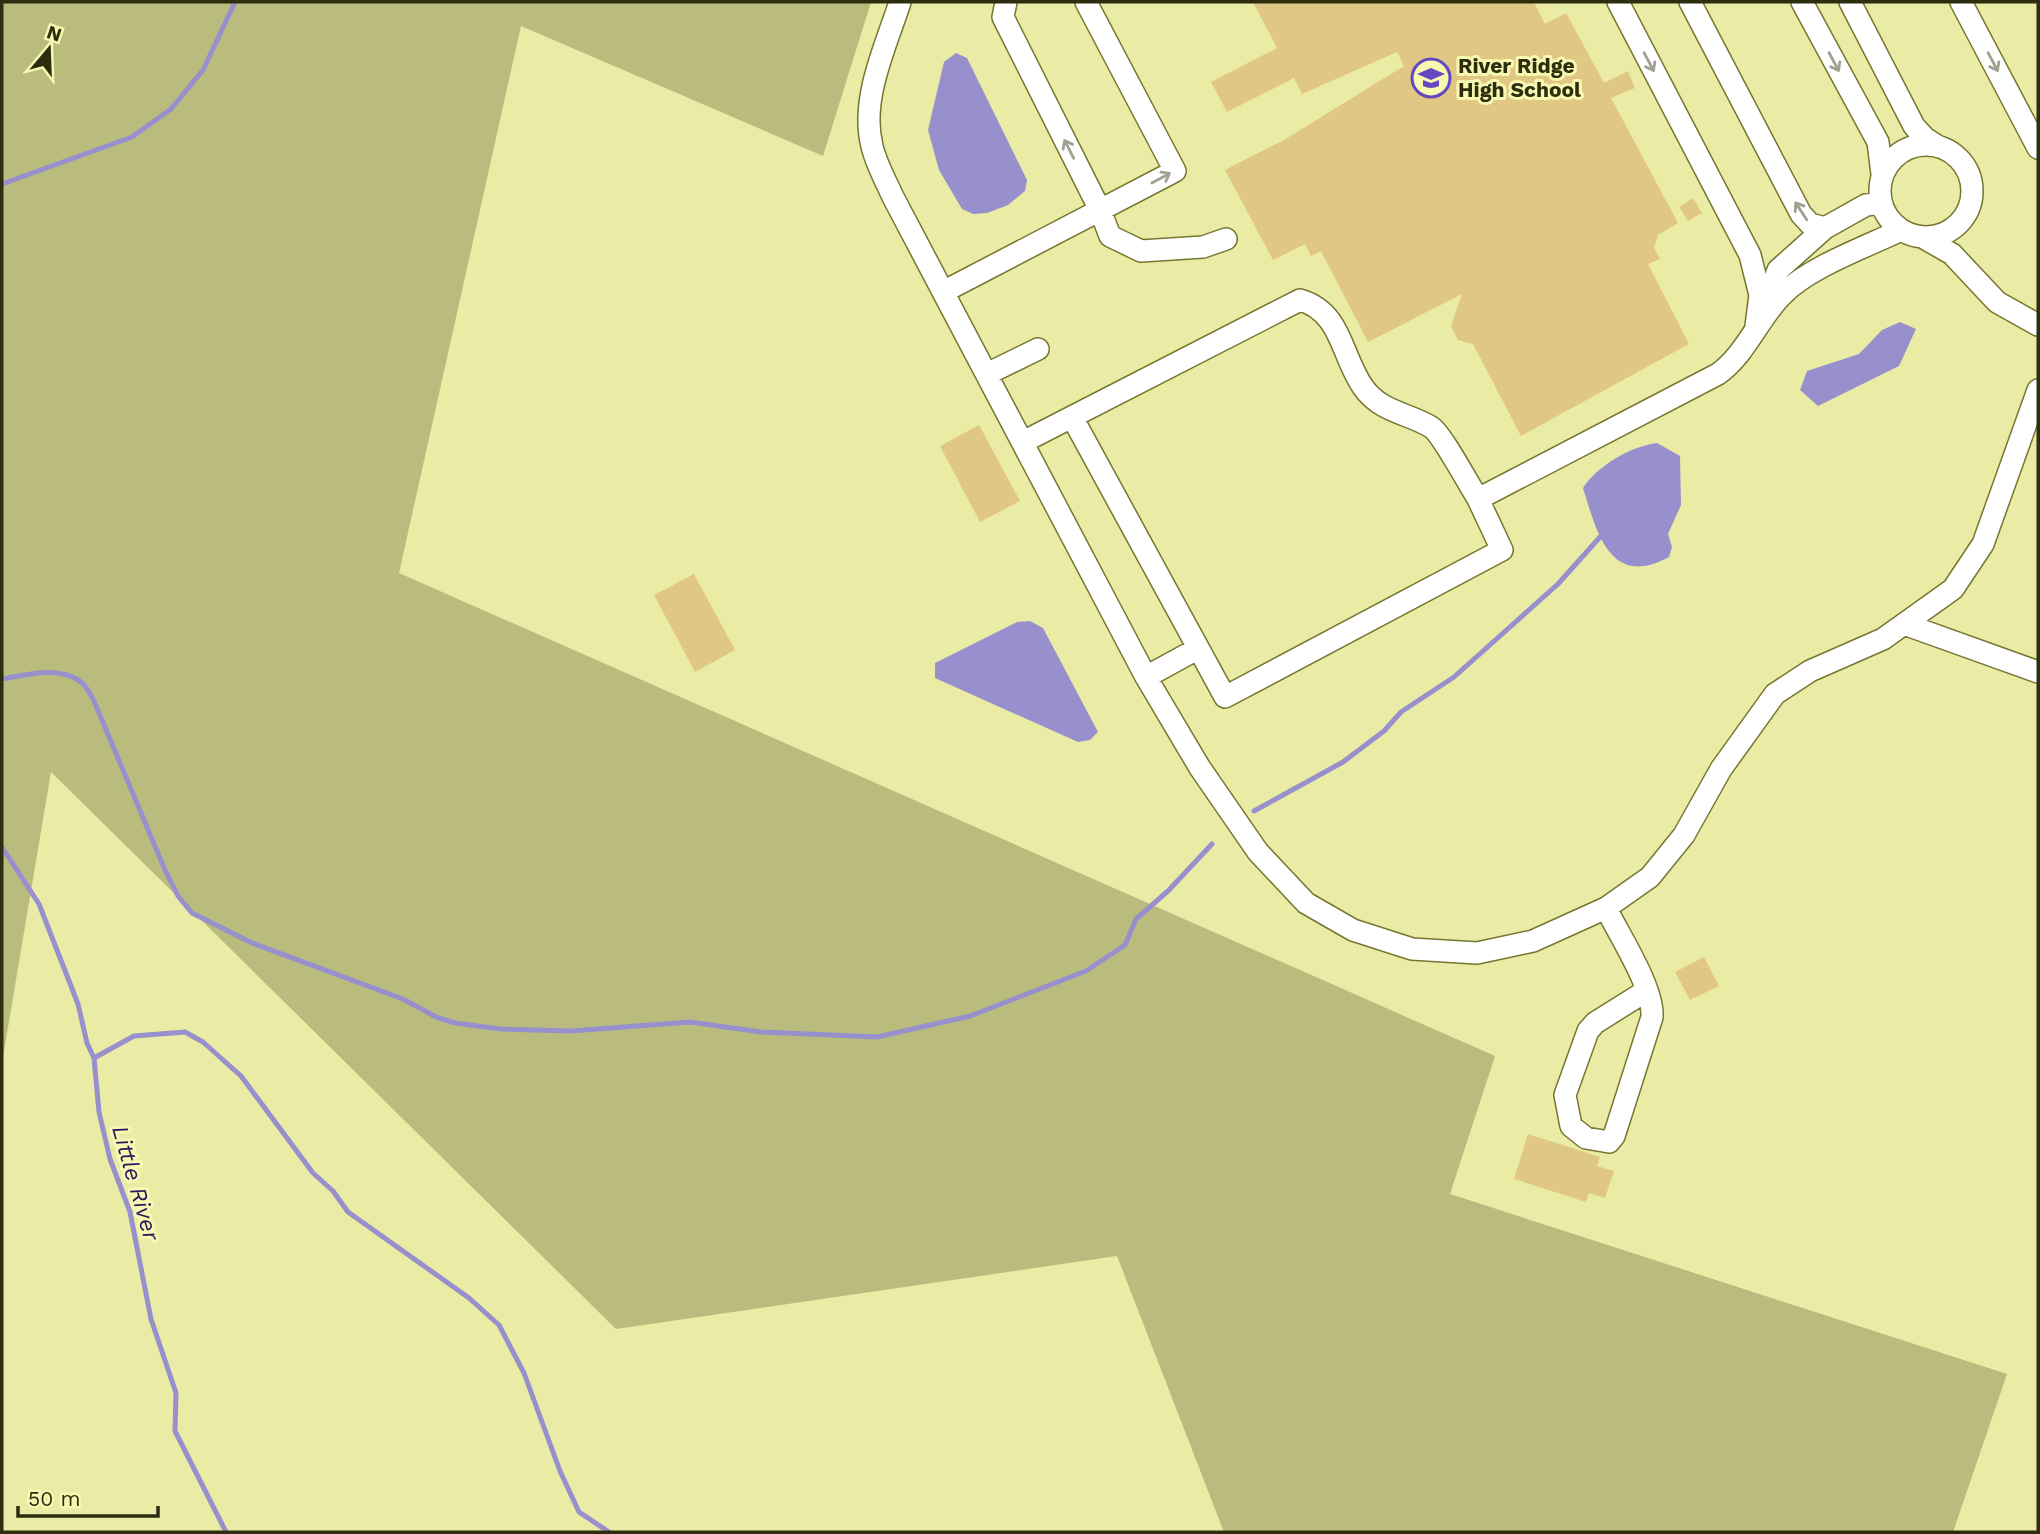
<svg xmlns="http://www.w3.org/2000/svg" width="2040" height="1534" viewBox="0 0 2040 1534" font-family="'Work Sans',sans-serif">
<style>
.green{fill:#babc7d}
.water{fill:#9790cd}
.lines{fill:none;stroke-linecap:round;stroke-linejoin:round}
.stream{stroke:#9790cd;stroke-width:5}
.building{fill:#e1c784}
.minor-casing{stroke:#767631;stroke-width:24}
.minor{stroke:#fff;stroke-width:21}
.oneway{stroke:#a0a093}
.labels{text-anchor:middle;stroke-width:6;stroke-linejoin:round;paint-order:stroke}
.poi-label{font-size:21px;font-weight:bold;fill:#2d2d10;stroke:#f7f9b1;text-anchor:start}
.water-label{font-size:23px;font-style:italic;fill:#2b175f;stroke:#f7f9b1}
</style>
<rect width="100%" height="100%" fill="#eaeba4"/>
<path class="green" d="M2,2H871L823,156L521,26L399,573L1495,1056L1450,1194L2007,1374L1953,1532H1224L1117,1256L616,1329L51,772L2,1063Z"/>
<path class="water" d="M956,53L967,58L1027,180L1025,191L1008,205L987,213L973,214L962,209L939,170L928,130L944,62Z
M1900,322L1916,329L1899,366L1818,406L1800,390L1807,371L1859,354L1882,330Z
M1657,443L1680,456L1681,505L1668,534L1672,547L1669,557C1610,589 1597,533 1583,488C1597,466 1631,446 1657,443Z
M1030,621L1043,628L1098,732L1090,740L1078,742L935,678V663L1017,622Z"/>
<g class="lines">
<path class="stream" d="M2,184L132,137L171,109L203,70L235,2
M2,679C25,675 60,665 81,682C86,686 91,695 94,701L165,870L178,896L192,913L252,943L403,999L436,1017L455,1023L501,1029L571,1031L690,1022L761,1032L877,1037L970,1016L1086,971L1125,945L1136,919L1168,891L1212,844
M1254,811L1343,762L1384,731L1401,712L1454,677L1558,584L1600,537
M2,847L39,904L78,1004L87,1043L94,1058L99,1112L110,1159L130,1212L151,1319L176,1393L175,1431L226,1532
M94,1058L134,1036L185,1032L203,1042L241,1076L313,1173L333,1191L348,1212L469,1298L499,1325L524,1373L560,1471L579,1512L609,1532"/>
</g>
<path class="building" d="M1253,2H1534L1545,24L1566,13L1604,83L1628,71L1635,88L1611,98L1678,223L1658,235L1654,248L1660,259L1648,264L1689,344L1521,436L1473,344L1458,340L1451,326L1462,294L1368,342L1321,251L1311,256L1305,244L1273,260L1225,170L1284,140L1404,66L1397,52L1302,94L1294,78L1227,112L1211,82L1277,48Z
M1693,198L1702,213L1688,221L1679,207Z
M979,425L1020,501L980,522L940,446Z
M694,574L735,650L695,672L654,595Z
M1704,957L1719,986L1690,1000L1675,972Z
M1528,1134L1600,1157L1597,1166L1614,1171L1605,1198L1589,1193L1586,1202L1514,1179Z"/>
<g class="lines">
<defs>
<path id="minor" d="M900,2C886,46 860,99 872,146C876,164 886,181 893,197L1146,677L1200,768L1258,852L1306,903L1353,930L1412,949L1477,953L1533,941L1606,908L1650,877L1684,835L1721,769L1775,694L1810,671L1883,639L1953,589L1983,544L2038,390
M1006,2L1003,17L1100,210L1110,236L1141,251L1203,247L1226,239
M1618,2L1750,255L1760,295L1756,326
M1690,2L1801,214L1810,224L1825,228L1866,205L1881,203
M1802,2L1878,142L1882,174
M1850,2L1914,126L1925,138L1939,147
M1961,2L2038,148
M1880 191a46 46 0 1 1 92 0a46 46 0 1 1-92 0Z
M1924,238L1952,254L1997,302L2038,325
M943,292L1175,171L1086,2
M1764,309L1778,270L1825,228
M987,374L1038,349
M1072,417L1225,697L1502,550L1478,499L1718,374C1746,354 1758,319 1782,295C1809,267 1866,247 1901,230
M1023,442L1300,300C1342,312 1341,356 1363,387C1380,412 1408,413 1431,427C1442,434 1469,485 1478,499
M1904,624L2038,672
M1146,677L1197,649
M1606,908C1619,935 1654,988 1652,1017L1614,1136L1609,1142L1586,1138L1571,1126L1565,1095L1588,1031L1595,1023L1646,991"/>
</defs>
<use href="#minor" class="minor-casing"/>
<use href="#minor" class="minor"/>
</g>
<defs><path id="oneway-shaft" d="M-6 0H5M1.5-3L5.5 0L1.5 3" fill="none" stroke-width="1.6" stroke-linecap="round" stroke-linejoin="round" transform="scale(1.75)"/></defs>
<g class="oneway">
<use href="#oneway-shaft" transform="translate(1649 62) rotate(62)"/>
<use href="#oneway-shaft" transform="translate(1834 62) rotate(62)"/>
<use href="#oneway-shaft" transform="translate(1993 62) rotate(62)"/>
<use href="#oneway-shaft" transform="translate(1069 149) rotate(-117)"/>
<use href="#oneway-shaft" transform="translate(1161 178) rotate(-28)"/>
<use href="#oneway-shaft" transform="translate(1801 211) rotate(-123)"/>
</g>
<defs>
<symbol id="school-ring" viewBox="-11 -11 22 22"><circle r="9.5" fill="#f7f9b1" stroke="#6548c1" stroke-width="1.5"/><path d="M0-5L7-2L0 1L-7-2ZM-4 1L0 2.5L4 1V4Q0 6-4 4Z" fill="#6548c1"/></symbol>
</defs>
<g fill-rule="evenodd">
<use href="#school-ring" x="1409" y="56" width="44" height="44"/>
</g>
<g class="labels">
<g class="poi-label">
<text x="1458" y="73">River Ridge<tspan x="1458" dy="24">High School</tspan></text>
</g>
<g class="water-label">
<text transform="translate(136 1183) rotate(74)" y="8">Little River</text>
</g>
</g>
<rect width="2040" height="1534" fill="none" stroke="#2d2d10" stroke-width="7"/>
<g transform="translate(49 49) rotate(19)" stroke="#f7f9b1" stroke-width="5" paint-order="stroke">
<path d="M0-5L12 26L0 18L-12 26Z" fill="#2d2d10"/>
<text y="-10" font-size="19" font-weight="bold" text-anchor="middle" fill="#2d2d10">N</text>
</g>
<path d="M18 1506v10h140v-10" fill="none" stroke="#2d2d10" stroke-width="3.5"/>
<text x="28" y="1506" font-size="21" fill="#2d2d10" stroke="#f7f9b1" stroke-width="5" paint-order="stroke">50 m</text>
</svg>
